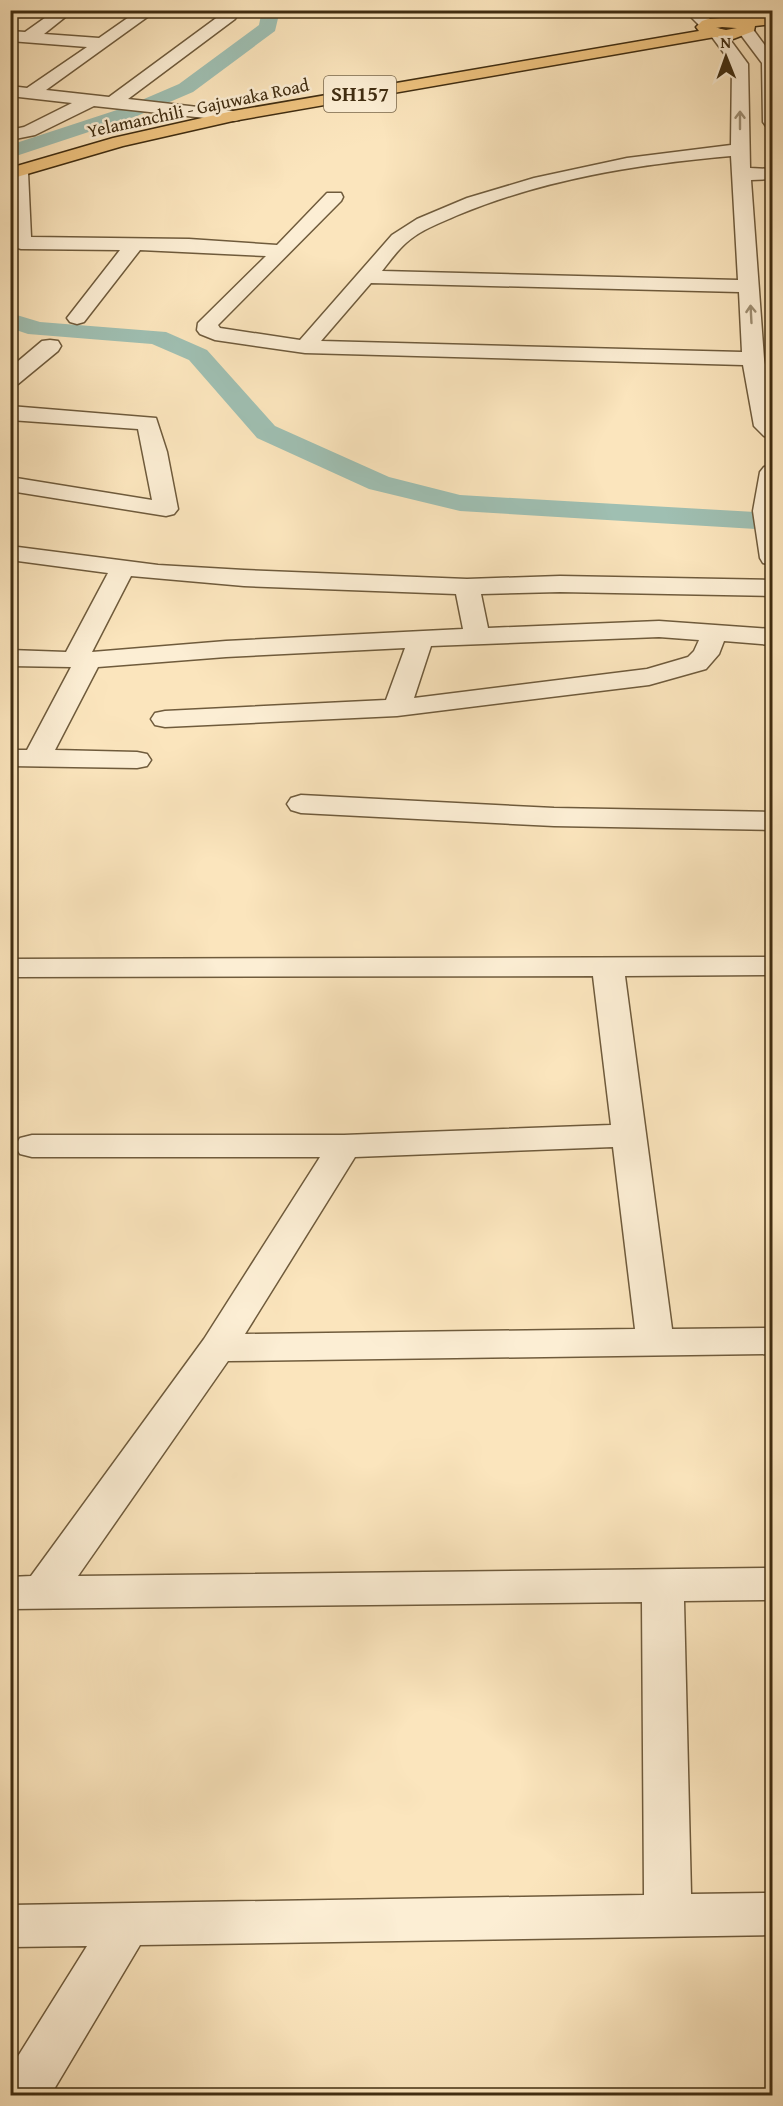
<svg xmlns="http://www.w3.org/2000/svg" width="783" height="2106" viewBox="0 0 783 2106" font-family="'Gentium Book Plus',serif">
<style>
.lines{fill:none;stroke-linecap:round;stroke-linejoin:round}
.canal{fill:#9fbfb2;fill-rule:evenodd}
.minor-casing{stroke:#6f5b3c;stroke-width:3}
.major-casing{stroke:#402d11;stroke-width:3}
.minor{fill:#fceed4;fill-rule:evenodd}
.major{fill:#eec27e;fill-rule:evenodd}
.oneway{stroke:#9e8e72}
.labels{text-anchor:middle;stroke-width:5;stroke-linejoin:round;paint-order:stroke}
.far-street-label{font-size:18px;fill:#402d11;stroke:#fceed4}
.shield{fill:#fceed4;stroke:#78674c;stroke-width:1.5}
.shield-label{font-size:21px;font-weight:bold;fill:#402d11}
</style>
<rect width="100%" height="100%" fill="#fbe5bd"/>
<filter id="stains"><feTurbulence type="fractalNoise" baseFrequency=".00333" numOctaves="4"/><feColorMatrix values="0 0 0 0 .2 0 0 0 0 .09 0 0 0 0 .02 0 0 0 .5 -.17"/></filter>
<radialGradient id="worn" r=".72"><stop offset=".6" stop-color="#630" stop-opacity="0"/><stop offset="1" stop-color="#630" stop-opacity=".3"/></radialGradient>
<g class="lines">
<path class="canal" d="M262,10H280L275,31L193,92L137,116L10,158V145L123,108L179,84L259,25Z
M10,313L40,322L166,332L207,350L275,426L389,477L460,495L772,513V530L460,511L369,489L257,438L189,360L152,344L28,334L10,328Z"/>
<defs>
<path id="minor" d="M56,10H74L44,34L99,38L139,10H157L46,90L109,97L219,16L204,13L203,10H232L237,16L235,19L128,99L233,111L239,112L242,116L239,120L233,121L94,106L35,135L10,140V130L24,127L72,103L10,96V86L27,88L87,47L10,41V31L25,32Z
M684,10H701L715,24L707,29L701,27Z
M746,26L752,28L772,55V127L766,126L763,122L762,63L738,31Z
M717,28L723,30L748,64L750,168L772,169V179L751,180L764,359L772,406V438L764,436L754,426L743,365L305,353L215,340L200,334L197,330L198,323L266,256L140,250L84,322L77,324L70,322L67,318L120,250L21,249L14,247L11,243L10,171L19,167L25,168L28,172L31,237L189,239L277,245L327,193H341L343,197L341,201L218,325L220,328L300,340L392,235L417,219L467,198L534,178L627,158L731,145L732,64L709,33ZM731,156L738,280L382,271C389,262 397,251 406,243C420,230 440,223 458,215C544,179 639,164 731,156ZM371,283L739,292L742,352L321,341Z
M50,340L58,341L61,346L58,351L18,384L10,385V368L42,341Z
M10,406L156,418L167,452L178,509L174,514L166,516L10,491V477L152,500L138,429L10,420Z
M772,465V565L763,563L760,558L753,511L760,472L764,467Z
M10,546L158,565L244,570L467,579L560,576L772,580V596L560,592L481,594L488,628L659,621L772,629V645L724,641L719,654L706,669L649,685L397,716L165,727L155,725L151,719L155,713L165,711L386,700L405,648L226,657L98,667L55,750L137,752L147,754L151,760L147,766L137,768L10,766V750H27L71,667L10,666V650L66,652L108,573L10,560ZM131,576L244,586L456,594L463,629L226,641L92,652ZM659,637L699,640L694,651L688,657L647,669L414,698L431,646Z
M301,795L554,808L772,812V830L554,826L301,813L291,810L287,804L291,798Z
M772,957V975L625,976L672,1329L772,1328V1354L228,1361L78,1576L772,1568V1600L684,1601L691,1894L772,1893V1935L140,1945L50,2096H10V2069L87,1946L10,1947V1905L644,1895L642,1602L10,1609V1577L31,1576L204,1339L320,1157H32L20,1154L15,1146L20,1138L32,1135H344L611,1125L593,976L10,977V959ZM613,1147L635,1329L245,1334L355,1157Z"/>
<path id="major" d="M772,14V24L755,26L754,31L733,39L715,37L233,121L123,146L10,179V168L113,138L233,111L699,31L696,27L702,21L708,19ZM722,27L736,28H737L726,30L716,28Z"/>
</defs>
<use href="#minor" class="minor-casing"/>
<use href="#major" class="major-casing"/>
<use href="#minor" class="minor"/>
<use href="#major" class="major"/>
</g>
<defs><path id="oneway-shaft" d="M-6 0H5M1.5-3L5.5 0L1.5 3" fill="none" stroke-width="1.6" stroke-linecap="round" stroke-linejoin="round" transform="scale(1.5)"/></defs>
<g class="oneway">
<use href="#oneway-shaft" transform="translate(740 120) rotate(-90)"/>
<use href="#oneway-shaft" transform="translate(751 314) rotate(-93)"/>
</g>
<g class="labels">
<g class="far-street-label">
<text transform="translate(198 108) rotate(-12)" y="6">Yelamanchili - Gajuwaka Road</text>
</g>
<rect class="shield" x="324" y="76" width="72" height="36" rx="4.5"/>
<g class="shield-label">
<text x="360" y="101">SH157</text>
</g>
</g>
<rect width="783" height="2106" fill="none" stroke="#fbe5bd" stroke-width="36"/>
<rect x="12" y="12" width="759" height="2082" fill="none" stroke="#402d11" stroke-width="3"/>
<rect x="18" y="18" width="747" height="2070" fill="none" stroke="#402d11" stroke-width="1.5"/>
<g transform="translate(726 57) rotate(359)" stroke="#fceed4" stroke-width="4.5" paint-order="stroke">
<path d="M0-4.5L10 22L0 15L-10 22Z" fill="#402d11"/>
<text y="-9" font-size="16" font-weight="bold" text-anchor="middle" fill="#402d11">N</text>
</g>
<rect width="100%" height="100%" filter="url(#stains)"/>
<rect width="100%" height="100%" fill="url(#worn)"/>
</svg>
